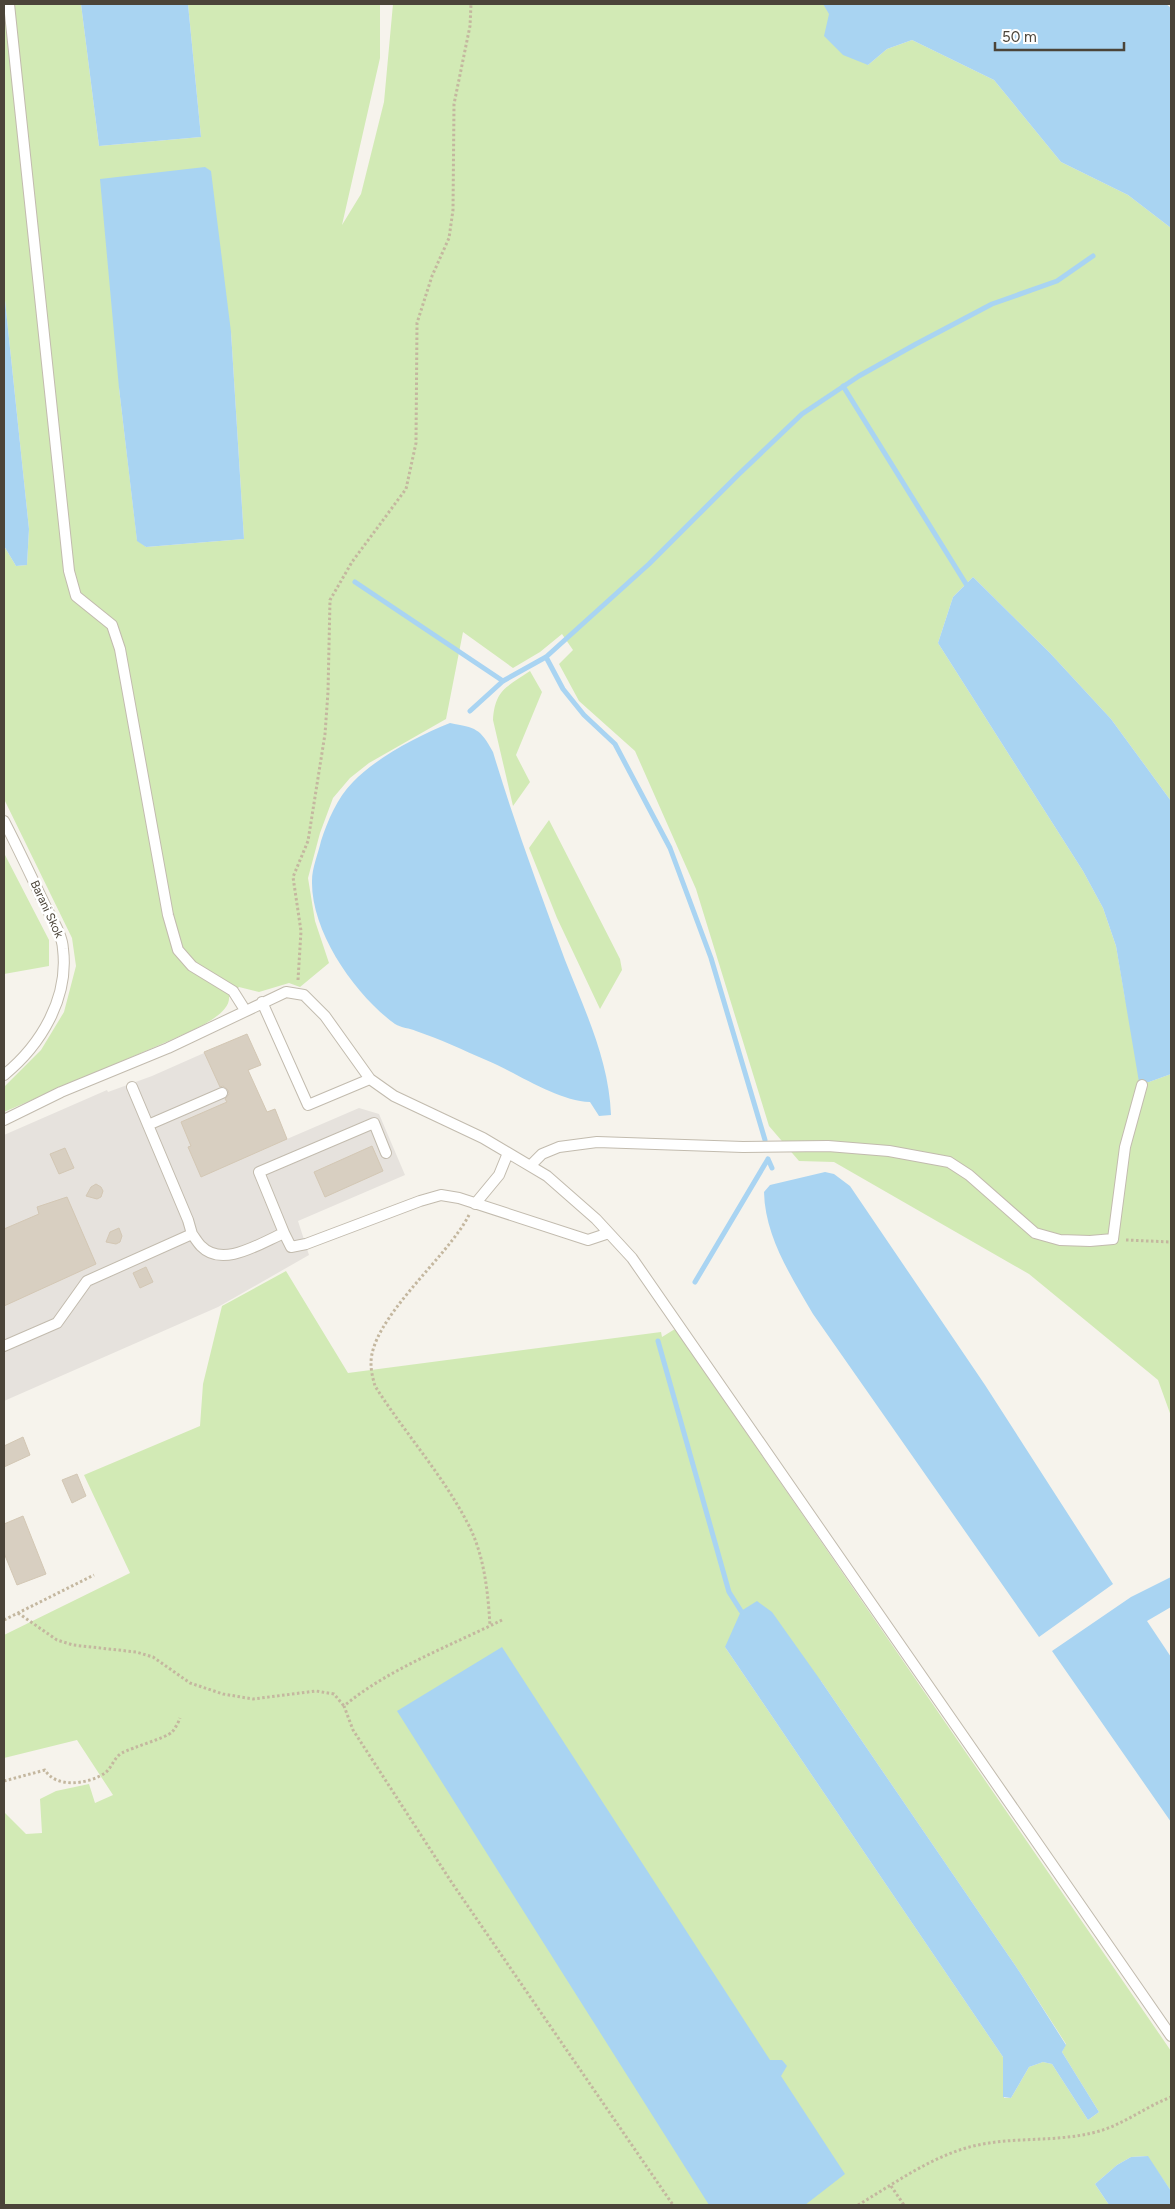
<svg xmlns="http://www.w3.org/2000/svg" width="1175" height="2209" viewBox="0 0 1175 2209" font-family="Figtree,sans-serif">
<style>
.industrial{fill:#e6e2dd}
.green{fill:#d2eab5;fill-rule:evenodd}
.water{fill:#a9d4f2}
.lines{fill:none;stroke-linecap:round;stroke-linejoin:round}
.stream{stroke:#a9d4f2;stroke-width:5}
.building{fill:#d8cfc1;stroke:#d3c7b4}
.lane-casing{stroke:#c2bbae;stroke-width:12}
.path{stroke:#c4b79f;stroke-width:3;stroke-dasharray:2.5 2.5;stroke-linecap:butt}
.lane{stroke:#fff;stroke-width:10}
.labels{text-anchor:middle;stroke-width:5;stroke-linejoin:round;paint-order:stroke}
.street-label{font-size:12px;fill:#4b4439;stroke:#fff}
</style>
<rect width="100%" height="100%" fill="#f6f3ec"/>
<path class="industrial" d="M247,1034L261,1065L248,1071L267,1112L275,1109L287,1139L359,1108L379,1114L405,1175L298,1221L309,1255L218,1307L4,1401V1135L107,1090L108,1092L152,1076Z"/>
<path class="green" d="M4,4H81L99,146L201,137L188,4H380V58L342,225L361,194L384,102L393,4H823L868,65L887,49L912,40L994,80L1061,162L1128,195L1171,228V801L1111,719L1050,653L973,577L953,597L938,643L1083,871L1103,908L1116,946L1125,998L1149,1082L1171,1074V1416L1158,1380L1029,1274L834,1162L799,1161L769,1126L696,889L635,751L579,701L559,664L573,650L562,634L540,652L513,668L463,632L446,719L369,763L350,778L333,798L320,833L308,878L315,921L329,963L300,987L289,983L259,992L239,987L229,997C231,1016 186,1033 171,1040L4,1112V1087L41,1050L64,1012L76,966L72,938L4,799V546L16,566L27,565L29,529L4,291ZM231,332L244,539L146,547L137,540L119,388Z
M530,671L542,692L516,755L530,782L513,806L493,720C495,689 507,687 530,671Z
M549,820L620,959L622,970L600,1009L557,918L529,848Z
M4,853L49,940V966L4,974Z
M286,1271L348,1373L661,1332L662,1337L675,1329L1171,2051V2191L1147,2156L1131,2157L1117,2165L1095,2184L1109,2205H4V1812L26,1834L42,1833L40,1799L56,1791L89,1784L95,1803L113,1795L77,1740L4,1758V1635L130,1573L84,1475L200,1426L203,1384L222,1306ZM725,1647L821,1681L1021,1974L1066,2044L1062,2052L1099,2112L1088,2120L1052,2064L1043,2062L1029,2067L1011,2098H1004L1003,2057Z"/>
<path class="water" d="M81,4H188L201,137L99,146Z
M823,4H1166L1171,8V228L1128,195L1061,162L994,80L912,40L887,49L868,65L843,55L824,36L829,14Z
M205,167L211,171L231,332L244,539L146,547L137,541L119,388L100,179Z
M4,291L29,529L27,565L16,566L4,546Z
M973,577L1050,653L1111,719L1171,801V1074L1149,1082H1139L1116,946L1103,908L1083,871L938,643L953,597Z
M450,723C476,728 480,728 493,752C514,822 540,892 565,960C585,1011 609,1060 611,1115L599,1116L590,1102C557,1101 517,1073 486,1060C463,1050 440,1039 416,1031C410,1028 401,1028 395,1024C355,995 311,932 312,881C312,868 318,854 321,841C328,820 337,798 353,782C377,757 418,736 450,723Z
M825,1172L834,1174L850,1186L985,1385L1113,1584L1039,1637L813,1314C791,1276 765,1237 764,1192L770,1185Z
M1171,1577V1607L1147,1621L1171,1657V1822L1052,1651L1131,1597Z
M757,1601L772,1612L821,1681L1021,1974L1066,2045L1062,2052L1099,2112L1088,2120L1052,2064L1043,2062L1029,2067L1011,2098L1003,2097V2057L725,1647L741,1611Z
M502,1647L770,2060H782L787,2066L781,2076L845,2174L805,2205H709L397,1711Z
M1148,2156L1171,2191V2205H1109L1095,2184L1117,2165L1131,2157Z"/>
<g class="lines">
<path class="stream" d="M843,386L966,584
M355,582L503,681
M546,657L563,689L584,715L615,744L670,848L711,958L765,1140
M470,711L503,681L546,657L649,564L738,475L802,414L859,376L916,344L992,304L1057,281L1093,256
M768,1159L772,1168
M695,1282L768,1159
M658,1341L729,1592L741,1611"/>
</g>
<path class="building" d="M247,1034L261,1065L248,1070L267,1112L275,1109L287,1139L201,1177L188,1147L191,1146L181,1122L227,1102L225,1099L229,1094L228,1090L223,1086L220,1087L204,1052Z
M372,1146L383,1171L325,1197L314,1172Z
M65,1148L74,1168L59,1174L50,1154Z
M96,1184L101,1187L103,1191L101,1197L97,1199L86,1196L91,1187Z
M67,1197L96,1264L4,1306V1229L39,1214L37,1207Z
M119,1228L122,1236L120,1242L116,1244L106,1242L110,1232Z
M146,1267L153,1282L140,1288L133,1273Z
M23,1437L30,1455L4,1467V1446Z
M77,1474L86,1496L72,1503L62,1480Z
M23,1516L46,1574L17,1585L4,1553V1524Z"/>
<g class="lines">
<defs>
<path id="lane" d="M9,4L69,571L76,596L112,625L120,649L168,915L178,950L192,966L233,991L245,1010
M4,821C18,848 31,876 44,903C51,918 62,933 63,949C69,998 41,1045 4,1075
M262,1002L308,1105L370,1079
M132,1087L188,1220L192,1234
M4,1120L61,1092L168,1048L286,992L304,995L325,1016L370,1079L394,1096L483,1138L547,1176L596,1219L632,1258L1171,2036
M148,1125L222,1093
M530,1166L542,1154L559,1147L597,1142L743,1147L828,1146L889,1151L949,1162L969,1175L1035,1233L1060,1240L1090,1241L1113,1239L1125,1147L1142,1085
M475,1204L499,1175L508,1153
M284,1233L291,1247L306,1244L420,1201L441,1195L459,1198L588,1240L609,1233
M4,1346L57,1323L87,1281L192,1234C195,1238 198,1243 201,1246C223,1269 262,1242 284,1233L259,1172L374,1123L386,1153"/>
</defs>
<use href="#lane" class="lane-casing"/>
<path class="path" d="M298,980L301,931L293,877L308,841L325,734L328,692L330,600L352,562L406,489L416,443L417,323L432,276L449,238L453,210L454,104L470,26L471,4
M469,1215C448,1257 370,1319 371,1364C371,1371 373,1379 375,1386C404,1432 442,1474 467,1522C484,1553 488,1591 490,1626
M1126,1240L1171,1242
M18,1613L57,1640L73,1645L136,1652L153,1657L190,1683L223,1694L253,1699L316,1691L334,1694L344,1706
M4,1620L94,1575
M502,1620C450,1646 388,1669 344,1706L353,1730L452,1883L673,2205
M4,1781L45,1770C56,1789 89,1784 105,1773C112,1768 114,1757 122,1753C133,1747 166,1738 172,1732C175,1729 178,1723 180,1718
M891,2186L904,2205
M858,2205C897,2182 937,2152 983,2144C1021,2137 1058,2142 1096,2132C1123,2125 1145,2107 1171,2097"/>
<use href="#lane" class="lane"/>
</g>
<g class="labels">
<g class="street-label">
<text transform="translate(47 909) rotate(65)" y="4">Barani Skok</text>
</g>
</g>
<rect width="1175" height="2209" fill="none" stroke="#4b4439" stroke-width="10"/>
<path d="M995 42v8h129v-8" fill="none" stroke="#4b4439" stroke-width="2.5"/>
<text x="1002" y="42" font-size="15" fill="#4b4439" stroke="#ffffff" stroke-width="4" paint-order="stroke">50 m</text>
</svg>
